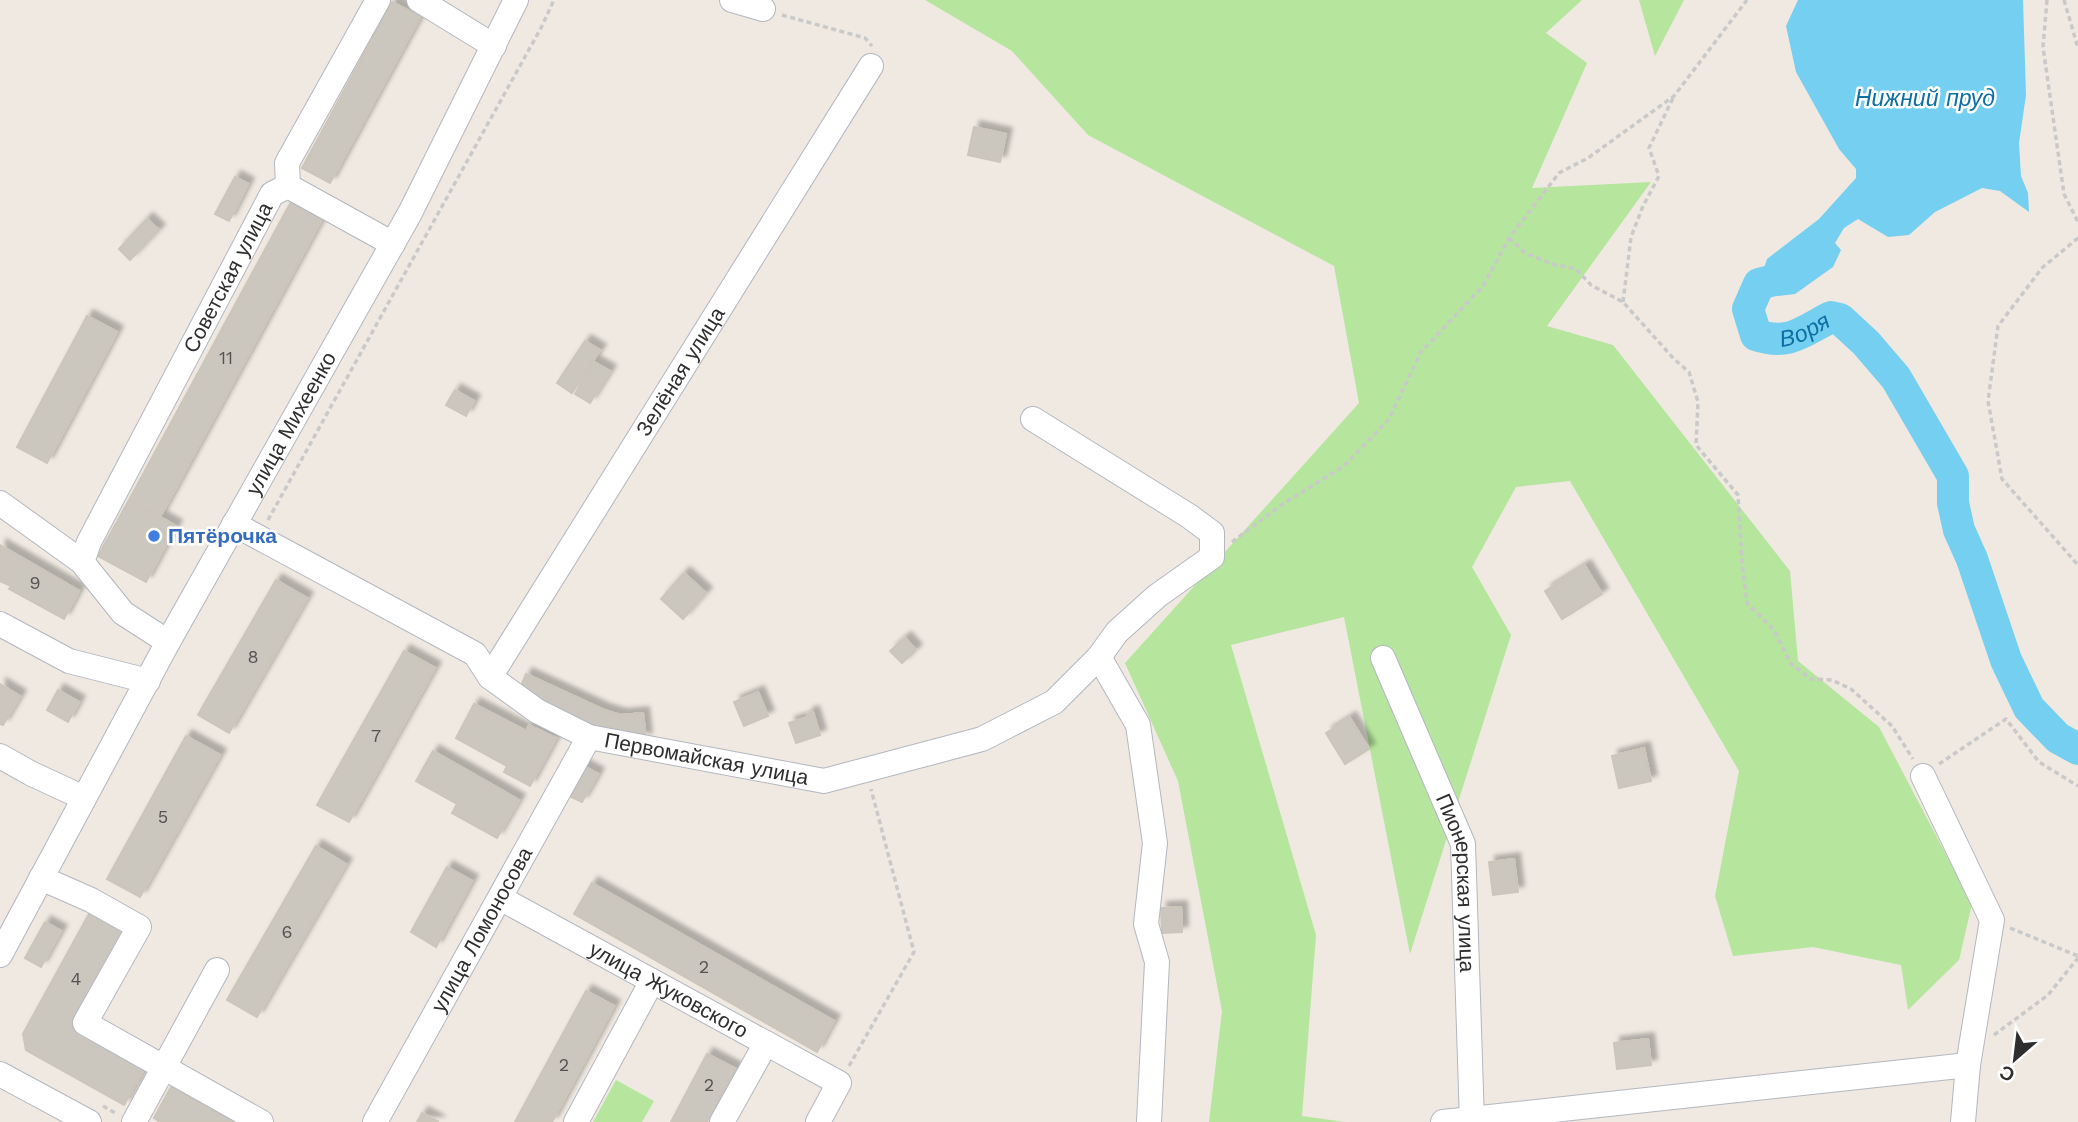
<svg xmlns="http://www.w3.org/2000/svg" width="2078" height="1122" viewBox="0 0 2078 1122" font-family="'Work Sans',sans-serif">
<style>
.green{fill:#b6e59e}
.water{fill:#75cff0}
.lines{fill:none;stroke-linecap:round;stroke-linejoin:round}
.river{stroke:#75cff0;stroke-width:32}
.building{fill:#cbc7bf;stroke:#cbc5ba;stroke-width:2;filter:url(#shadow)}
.minor-casing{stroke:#b4b7c1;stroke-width:26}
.path{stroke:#c9c9c9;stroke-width:3.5;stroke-dasharray:5 3.5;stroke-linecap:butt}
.minor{stroke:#fff;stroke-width:24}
.shop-dot{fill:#3f7fe0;stroke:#fff;stroke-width:2.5}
.labels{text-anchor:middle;stroke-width:5;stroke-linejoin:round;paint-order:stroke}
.number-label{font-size:18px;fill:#555452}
.street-label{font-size:21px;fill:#2e2e2e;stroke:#fff}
.shop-label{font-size:21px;font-weight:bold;fill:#366cbe;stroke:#fff;text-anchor:start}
.water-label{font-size:23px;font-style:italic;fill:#0d6fa3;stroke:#fff}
</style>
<defs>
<filter id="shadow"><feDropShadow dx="6" dy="-6" stdDeviation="2" flood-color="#0004"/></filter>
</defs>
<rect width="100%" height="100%" fill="#efe9e1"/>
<path class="green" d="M925,0H1582L1546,33L1587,63L1532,188L1651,182L1547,326L1613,345L1790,571L1798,661L1879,727L1972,904L1959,960L1908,1010L1901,965L1813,947L1733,956L1715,896L1739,771L1570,481L1516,487L1472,567L1511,635L1410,954L1344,617L1231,645L1316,935L1302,1116L1345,1122H1209L1222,1011L1178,781L1125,663L1359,403L1334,266L1088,135L1012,51Z
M1639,0H1684L1655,56Z
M616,1080L654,1101L642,1122H593Z"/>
<path class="water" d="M1798,0H2023L2026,95L2019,143L2021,176L2028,193L2029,212L2000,191L1982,188L1935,212L1909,235L1888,237L1858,219L1844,228L1835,243L1841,250L1833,267L1795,294L1777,296L1759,284L1767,259L1819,219L1856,178V169L1839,149L1796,72L1786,26Z"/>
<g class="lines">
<path class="river" id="s1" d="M1800,270L1794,275L1759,284L1748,309L1756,335C1789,346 1802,332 1831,317L1840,319L1866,343L1896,378L1953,476V503L1959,530L1972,559L2006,660L2029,708L2058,738L2078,749"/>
</g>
<path class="building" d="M392,2L420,17L330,183L302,168Z
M974,127L1006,134L1000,162L968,155Z
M235,177L248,184L229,221L215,214Z
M292,200L323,217L160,517L129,500Z
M147,219L159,230L130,260L119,249Z
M87,316L117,332L47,463L17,447Z
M585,341L600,350L572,393L557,383Z
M594,362L610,371L590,403L575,394Z
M455,390L474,401L466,416L446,405Z
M129,500L176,526L146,582L98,556Z
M0,545L79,591L64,619L9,589L11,586L0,581Z
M1585,566L1602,594L1562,619L1545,591Z
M684,573L706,593L683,619L661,599Z
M276,580L307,598L229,733L198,715Z
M905,638L916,650L902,663L890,651Z
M404,651L435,668L349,822L317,805Z
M526,674L604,710L621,715L643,713L646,739L600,729L564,713L521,686Z
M0,684L20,696L3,725L0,724Z
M58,690L79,702L68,722L47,710Z
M758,692L768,716L744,726L734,702Z
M474,704L526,731L529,725L556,738L530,786L504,772L507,766L456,738Z
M813,712L820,735L796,743L789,723L808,717L807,714Z
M1350,718L1369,749L1345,764L1326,733Z
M186,736L220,755L140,897L107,879Z
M1644,748L1651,781L1619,788L1612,756Z
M433,751L519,800L497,838L452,813L457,804L416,781Z
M582,765L598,774L582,802L567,795Z
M316,846L346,864L257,1017L227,1000Z
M1514,859L1518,892L1493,895L1489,862Z
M447,867L472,881L436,947L411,932Z
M592,883L834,1021L817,1052L574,914Z
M1181,907L1182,932L1162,933L1161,908Z
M90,912L125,931L71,1027L144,1069L124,1105L26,1050L23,1034Z
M45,922L61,931L41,967L25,958Z
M586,991L614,1006L552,1122H515Z
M1648,1039L1651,1065L1617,1069L1614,1043Z
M707,1054L736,1069L707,1122H671Z
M171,1087L234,1122H160L154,1118Z
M422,1113L439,1122H417Z"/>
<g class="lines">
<defs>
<g id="minor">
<path d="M419,0L494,46"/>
<path d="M732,0L763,9"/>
<path d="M288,186L393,244"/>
<path d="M0,503L82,562L123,613L168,642"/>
<path id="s2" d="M234,524L475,654L490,677L537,711L589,737L824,781L982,739L1054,702L1099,657L1117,632L1157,596L1212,557V533L1189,516L1033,419"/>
<path id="s3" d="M82,562L89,542L272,194L288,186L287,163L378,0"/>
<path d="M0,624L69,661L148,681"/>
<path d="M1099,657L1138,725L1155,843L1146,924L1157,962L1149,1122"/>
<path id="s4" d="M1383,658L1463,844L1472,1122"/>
<path id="s5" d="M490,677L871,66"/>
<path d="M0,756L32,774L84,798"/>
<path d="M1923,776L1992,920L1968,1065L1963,1122"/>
<path d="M41,878L91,900L139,927L85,1023L261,1122"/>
<path id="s6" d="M500,898L839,1083L818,1122"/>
<path id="s7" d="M0,955L168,642L410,213L516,0"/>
<path d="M0,1074L89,1122"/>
<path d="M134,1122L217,970"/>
<path id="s8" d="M375,1122L589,737"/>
<path d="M576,1122L652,981"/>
<path d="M722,1122L766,1043"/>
<path d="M1443,1122L1968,1065"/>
</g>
</defs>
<use href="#minor" class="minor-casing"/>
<path class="path" d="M2047,0L2043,47L2064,194L2078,222
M2064,0L2078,48
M782,15L865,38L872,46
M1509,238L1525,253L1552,264L1576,269L1591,285L1623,302L1674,359L1689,372L1698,402L1696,445L1738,495L1742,562L1747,603L1774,630L1791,664L1811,679L1832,680L1851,689L1892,726L1913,759
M2078,238L2042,268L1998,326L1988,401L2002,479L2078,565
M1623,302L1631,237L1643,206L1659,176L1649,148L1673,98
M268,520L541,28L554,0
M1232,542L1283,504L1344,466L1389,419L1421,352L1483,286L1509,238L1559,173L1588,158L1674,96L1747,0
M1939,764L2006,719L2039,762L2078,786
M2010,928L2078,956
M1994,1035L2048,995L2078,958
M849,1066L914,952L871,789
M103,1106L117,1114"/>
<use href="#minor" class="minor"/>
</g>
<circle class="shop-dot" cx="154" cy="536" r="7"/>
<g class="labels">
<g class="number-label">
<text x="226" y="364">11</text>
<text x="35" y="589">9</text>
<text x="253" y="663">8</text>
<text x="376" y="742">7</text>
<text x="163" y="823">5</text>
<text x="287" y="938">6</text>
<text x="704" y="973">2</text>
<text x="76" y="985">4</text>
<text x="564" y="1071">2</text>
<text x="709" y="1091">2</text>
</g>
<g class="street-label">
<text dy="7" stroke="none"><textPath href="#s3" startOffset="320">Советская улица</textPath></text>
<text dy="7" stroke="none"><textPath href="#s5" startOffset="360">Зелёная улица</textPath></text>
<text dy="7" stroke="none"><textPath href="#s7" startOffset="606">улица Михеенко</textPath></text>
<text dy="7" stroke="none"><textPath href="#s2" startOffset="537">Первомайская улица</textPath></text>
<text dy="7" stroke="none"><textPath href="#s4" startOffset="240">Пионерская улица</textPath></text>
<text dy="7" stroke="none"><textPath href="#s8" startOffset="220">улица Ломоносова</textPath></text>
<text dy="7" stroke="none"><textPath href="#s6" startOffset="192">улица Жуковского</textPath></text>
</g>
<g class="shop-label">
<text x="168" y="543">Пятёрочка</text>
</g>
<g class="water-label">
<text x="1925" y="106">Нижний пруд</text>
<text dy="8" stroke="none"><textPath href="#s1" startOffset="149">Воря</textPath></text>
</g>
</g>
<g transform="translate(2015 1059) rotate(208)" stroke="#ffffff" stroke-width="5" paint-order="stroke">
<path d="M0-5L12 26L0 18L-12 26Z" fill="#2e2e2e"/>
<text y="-10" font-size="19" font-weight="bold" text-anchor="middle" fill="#2e2e2e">С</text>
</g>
</svg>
